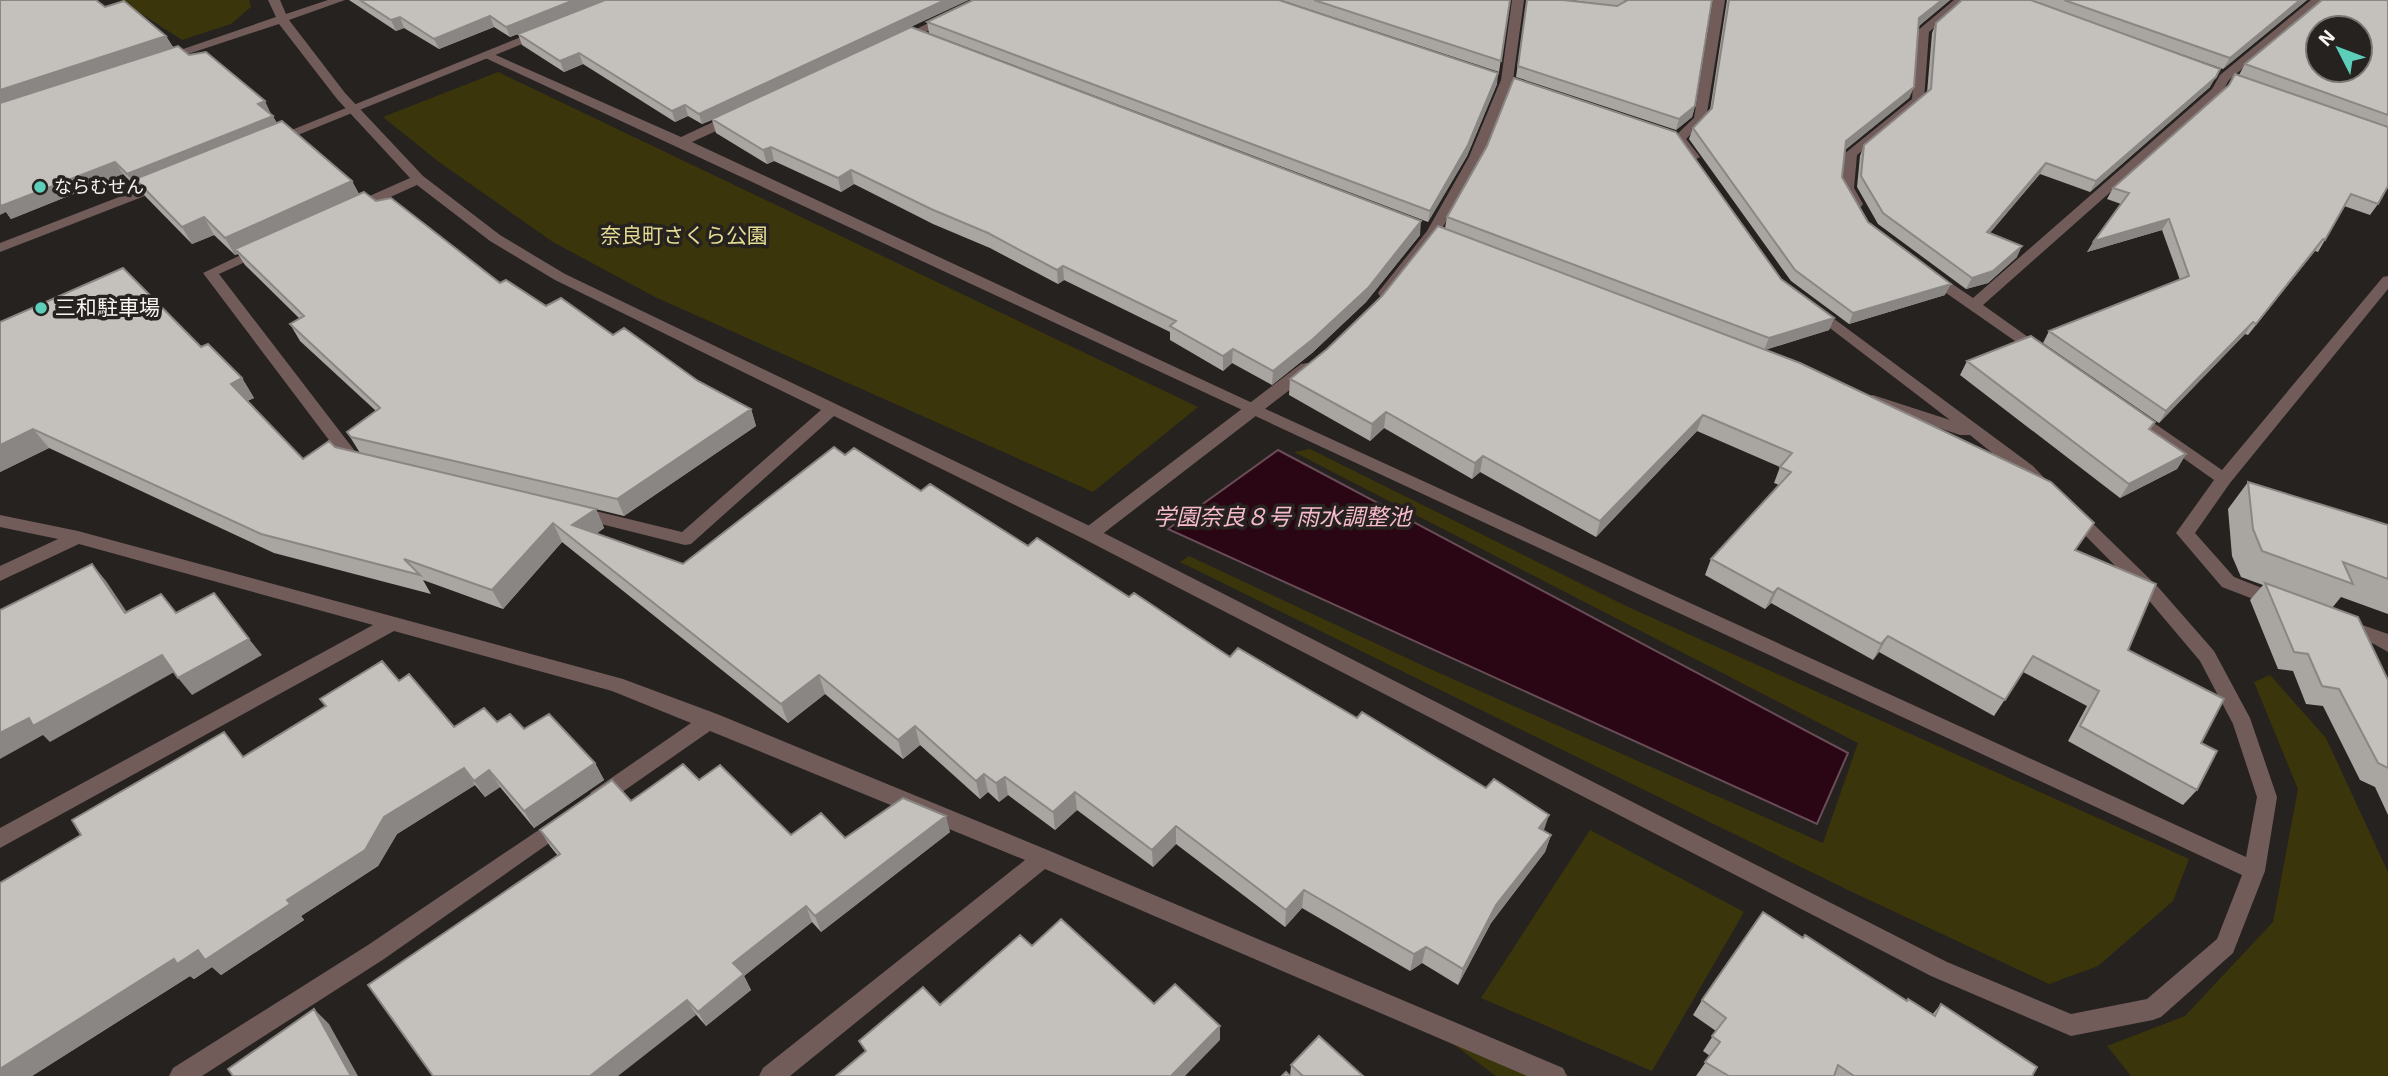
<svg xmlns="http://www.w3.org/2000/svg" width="2388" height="1076" viewBox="0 0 2388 1076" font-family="'Exo 2','Noto Sans JP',sans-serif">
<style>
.green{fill:#3b350b}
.water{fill:#2a0615;stroke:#684d57;stroke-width:2}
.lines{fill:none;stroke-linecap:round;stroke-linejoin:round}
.minor{fill:#715c5a;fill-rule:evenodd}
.tertiary{fill:#715c5a;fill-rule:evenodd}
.wall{fill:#a9a5a1}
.shaded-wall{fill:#898683}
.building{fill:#c4c0bb;stroke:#898683;stroke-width:2;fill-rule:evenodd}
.poi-dot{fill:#5cceba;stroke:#262220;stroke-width:2.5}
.labels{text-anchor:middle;stroke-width:7;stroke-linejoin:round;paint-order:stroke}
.far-poi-label{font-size:18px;fill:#f7f4f2;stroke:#262220;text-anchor:start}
.park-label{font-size:21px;fill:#e5dc94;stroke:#262220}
.poi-label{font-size:21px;fill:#f7f4f2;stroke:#262220;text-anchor:start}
.water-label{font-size:23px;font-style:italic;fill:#f8bbce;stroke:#262220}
</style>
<rect width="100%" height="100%" fill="#262220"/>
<path class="green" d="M120,0H249L251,7L231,24L182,40Z
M498,72L1198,407L1093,492L655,297L553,242L439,162L383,117Z
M1310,449L1626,606L2189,859L2173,901L2098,966L2049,984L1848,890L1180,562L1189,556L1428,668L1823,843L1858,743L1294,452Z
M2270,675L2326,738L2388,872V1076H2131L2107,1046L2185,1016L2273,922L2298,789L2254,682Z
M1590,830L1744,912L1652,1071L1481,998Z
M1421,1020L1570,1076H1496Z"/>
<path class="water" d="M1278,450L1848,753L1817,824L1168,529Z"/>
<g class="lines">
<path class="minor" d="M268,0H280L286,14L328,0H345L289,20L345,93L423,176L500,235L565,274L1096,529L1947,962L2071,1014L2147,999L2217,939L2242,875L479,55L489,52L681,137L728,115H738V121L692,142L1261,407L2246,857L2257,797L2233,724L2200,661L2146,597L2063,513L2072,507L2078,509L2158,587L2214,651L2250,718L2277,797L2265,871L2233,953L2161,1017L2153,1020L2071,1036L1931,976L1084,539L834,416L691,544L685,545L573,517L570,513L579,507L682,532L821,410L555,280L490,241L417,185L357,212H347V206L410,178L337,99L279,24L167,61L157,58L276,17Z
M975,0H990L902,44L892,41Z
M1713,0H1725L1706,119L1686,139L1700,157L1693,161L1688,160L1673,138L1694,118Z
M1954,0H1967L1929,32L1924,100L1857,155L1854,188L1863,204L1861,207H1851L1840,188L1844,154L1912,99L1917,31Z
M2311,0H2324L2229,80L2221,94L1983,305L2045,349L2048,352L2045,355H2035L1926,279L1924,276L1926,273H1936L1973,298L2212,89L2220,75Z
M262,245L269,249L267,252L219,274L358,455L370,458L372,462L370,466L364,468L347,464L203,273Z
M2388,276V289L2230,483L2195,533L2234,577L2285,597L2288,602L2285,607L2279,609L2222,587L2176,533L2214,480L2124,416L2132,411L2138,412L2222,470L2383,277Z
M1814,304L2033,466L2052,486L2050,490H2038L1970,435H1960L1867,404L1865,400L1867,396L1873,395L1950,420L1809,312L1807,309Z
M0,515L78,531L623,679L717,714L1050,851L1563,1068L1567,1076H1527L1045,869L790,1076H759L763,1068L1025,860L710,731L605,804L598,807L591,804L588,798L591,792L691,723L612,691L394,631L0,848V828L373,625L79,544L0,581V566L58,539L0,527Z
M2345,619L2388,634V652L2374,644L2338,631L2336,626L2338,621Z
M561,815L568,818L571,824L568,830L384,959L202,1076H169L173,1068L368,945Z"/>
<path class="tertiary" d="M1512,0H1524L1513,80L1483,157L1440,232L1390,296H1380L1378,293L1380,290L1427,231L1469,157L1501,80Z
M543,28L549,32L547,34L278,143L273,144L267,140Z
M163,180L168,181V187L0,252V243Z
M1307,363L1315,368L1313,372L1096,539H1084L1081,534L1084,529L1301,364Z"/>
</g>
<path class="wall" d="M349,0H604L510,37L494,27L439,49L404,28L396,31Z
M1281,0H1510L1499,72Z
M1527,0L1617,6L1570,0H1712L1695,106L1692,117L1676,130L1516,77Z
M1727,0H1950L1919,26L1914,87L1909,98L1845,150L1842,177L1868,222L1945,295L1849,324L1791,281L1689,139L1693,128L1710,110Z
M1962,0H2307L2223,69L2091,22L2210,87L2090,192L2040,174L1990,233L2017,257L1988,283L1966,289L1878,224L1857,187L1860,156L1864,145L1927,93L1932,33L1936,23Z
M2388,0V186L2378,204L2370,215L2344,206L2325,240L2318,252L2315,251L2248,335L2245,334L2159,423L2043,343L2049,331L2180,280L2162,230L2087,252L2094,241L2121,204L2107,199L2113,188L2289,93L2239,75L2245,64Z
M105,7L166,36L173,47L189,55L271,114L277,123L352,181L359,194L376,201L500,283L546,306L613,335L751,409L756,426L624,516L554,499L596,509L604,528L596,534L683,564L845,455L921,491L1129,597L1230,657L1551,835L1545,852L1491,923L1458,985L1422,963L1410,971L1302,908L1285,927L1176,844L1153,867L1077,810L1055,830L1008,795L999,802L988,792L980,799L920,745L903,759L825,694L788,723L562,542L503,609L423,580L431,594L274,553L49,448L0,472V322L201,347L242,378L254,398L247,401L303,459L335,447L360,453L347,432L376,411L300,341L290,324L300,319L245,265L238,254L235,255L214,235L192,244L145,196L138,185L135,186L123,174L11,219L6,212Z
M927,22L1497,84L1467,156L1428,222L929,33Z
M518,34L771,92L1420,235L1366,302L1312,353L1272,385L1232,363L1223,371L1170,340V332L1064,280L1058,284L990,248L933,224L854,184L841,192L774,161L767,164L716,133L712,120L702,124L688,116L675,122L583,64L564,72L522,45Z
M1447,217L1781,279L1834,318L1829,330L1765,350L2075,550L2128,650L2201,743L2197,790L2183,805L2068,741L2087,706L2023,672L1994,716L1879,652L1873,660L1771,603L1765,609L1705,575L1711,559L1779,485L1774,483L1780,467L1697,431L1596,537L1480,472L1472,479L1384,428L1370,441L1289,395L1290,379L1327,349L1382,296L1445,228Z
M1967,361L2155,422L2150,430L2186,454L2177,469L2120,498L1960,375Z
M2248,482L2388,525V614L2341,597L2332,608L2388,680V815L2375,787L2360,780L2323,706L2306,704L2293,671L2278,669L2250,600L2263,585L2241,577L2232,556L2228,509Z
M399,681L454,727L497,722L524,729L595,763L604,780L534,828L500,787L485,797L475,785L397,834L378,866L301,916L304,920L221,975L212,967L194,979L190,976L32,1076H0L81,835Z
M699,780L791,835L845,838L950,832L821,932L812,922L744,976L751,990L706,1026L558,856L550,846L540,830Z
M1803,938L1907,1001L1932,1015L1941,1004L2032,1076H1696L1710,1056L1703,1051L1716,1031L1693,1015L1702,1000Z
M1291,1065L1363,1076H1290Z"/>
<path class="shaded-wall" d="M574,0H604L510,37L506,27Z
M945,0H969L702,124L699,114Z
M1942,0H1950L1915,29L1919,18Z
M2300,0H2307L2223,69L2230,58Z
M490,16L494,27L439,49L434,39Z
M400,17L404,28L396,31L391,20Z
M166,36L173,48L0,105V90Z
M579,53L583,64L564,72L560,61Z
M1498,73L1497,84L1467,156L1428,222L1430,211Z
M2216,77L2210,87L2090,192L2096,181Z
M1914,87L1909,98L1842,152L1846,141Z
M265,101L271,114L265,116L258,104Z
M685,105L688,116L675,122L672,111Z
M1695,106L1692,117L1676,130L1679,119Z
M273,116L280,129L135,179L138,185L135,186L127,174Z
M771,147L774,161L767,164L763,150Z
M115,162L123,174L11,219L6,212L0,215V204Z
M2046,163L2040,174L1981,243L1987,232Z
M851,170L854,184L841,192L838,178Z
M352,181L360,198L235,249L238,254L235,255L225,238Z
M204,217L214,235L192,244L182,227Z
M2169,219L2162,230L2087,252L2094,241Z
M1421,221L1420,235L1366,302L1312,353L1272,385L1273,371Z
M2323,239L2315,251L2248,335L2256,324Z
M2022,246L2017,257L1988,283L1966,289L1972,278Z
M1063,266L1064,280L1058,284L1057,270Z
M1951,284L1945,295L1849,324L1853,313Z
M1834,318L1829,330L1764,350L1769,338Z
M2253,322L2245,334L2159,423L2166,411Z
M1233,349L1232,363L1223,371V356Z
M242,378L254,398L243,403L231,384Z
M751,409L756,426L624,516L617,499Z
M1386,412L1384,428L1370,441L1372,424Z
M1703,415L1697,431L1596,537L1600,521Z
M33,429L49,448L0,472V445Z
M2186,454L2177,469L2120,498L2129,484Z
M1483,456L1480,472L1472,479L1475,463Z
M596,509L604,528L581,544L572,525Z
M553,523L562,542L503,609L492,590Z
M92,564L106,581L139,630L125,613Z
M1778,588L1771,603L1765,609L1773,593Z
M1888,636L1879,652L1873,660L1881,644Z
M249,639L262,655L192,695L178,678Z
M162,655L176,671L50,742L43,735L0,759V733L29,718Z
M819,675L825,694L788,723L781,704Z
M915,726L920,745L903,759L898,740Z
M595,763L604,780L534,828L524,811Z
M464,768L475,785L397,834L378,866L301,916L304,920L221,975L212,967L194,979L190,976L32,1076H0V1069L174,959L198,950L287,900L384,817Z
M489,770L500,787L485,797L474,781Z
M984,774L988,792L980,799L976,781Z
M1005,777L1008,795L999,802L996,783Z
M1075,792L1077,810L1055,830L1053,812Z
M1549,815L1543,833L1539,828Z
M946,816L950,832L821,932L815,916Z
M1176,826V844L1153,867L1152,850Z
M1551,835L1545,852L1491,923L1458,985L1463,969L1496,905Z
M1304,890L1302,908L1285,927L1286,910Z
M806,906L812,922L744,976L751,990L706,1026L698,1012L733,963Z
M1426,947L1422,963L1410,971L1414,954Z
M687,1000L696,1015L618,1076H590Z
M314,1009L329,1024L358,1076H351Z
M1220,1026V1040L1185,1076H1171Z"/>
<path class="building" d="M0,0H96L105,7L124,1L166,36L0,90Z
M360,0H574L506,27L490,16L434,39L400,17L391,20Z
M605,0H945L699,114L685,105L672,111L579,53L560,61L518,34Z
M973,0H1279L1498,73L1468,145L1430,211L927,22Z
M1314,0H1510L1501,61Z
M1527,0H1563L1617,6L1626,1L1624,0H1712L1695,106L1679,119L1518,66Z
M1729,0H1942L1919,18L1914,87L1846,141L1842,177L1868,222L1951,284L1853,313L1795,270L1693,128L1712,108Z
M1962,0H2031L2220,69L2216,77L2096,181L2046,163L1987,232L2022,246L1993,271L1972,278L1883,213L1861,176L1864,145L1931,89L1936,23Z
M2064,0H2300L2230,58Z
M2322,0H2388V115L2245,64ZM2318,28H2360V70H2318Z
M911,27L1421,221L1368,288L1313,339L1273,371L1233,349L1223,356L1170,326L1176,321L1063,266L1057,270L988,233L931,209L851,170L838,178L771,147L763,150L712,119Z
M178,46L189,55L206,52L265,101L258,104L273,116L127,174L115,162L1,206L0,204V103Z
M2235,74L2388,127V186L2378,204L2351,194L2325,240L2323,239L2256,324L2253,322L2166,411L2049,331L2189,276L2169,219L2094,241L2129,193L2113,188L2229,85Z
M1514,78L1676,132L1781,279L1834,318L1769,338L1447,217L1487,146Z
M282,121L352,181L225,238L204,217L182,227L135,179Z
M364,192L376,201L391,198L500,283L506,280L546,306L561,298L613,335L624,328L698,381L751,409L617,499L351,437L347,432L380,408L290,324L304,316L235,249Z
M1438,226L1800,363L2051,482L2094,523L2075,550L2156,584L2128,650L2224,699L2201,743L2217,751L2197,790L2080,726L2099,691L2033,656L2005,700L1888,636L1881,644L1778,588L1773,593L1711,559L1791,472L1780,467L1792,453L1703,415L1600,521L1483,456L1475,463L1386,412L1372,424L1290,379L1327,349L1382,296Z
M123,268L201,347L208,344L242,378L231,384L303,459L329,441L335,447L596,509L572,525L683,564L834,447L845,455L854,448L921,491L930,484L1028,546L1037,538L1129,597L1134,593L1230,657L1238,648L1357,718L1362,712L1486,788L1494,779L1549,815L1539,828L1551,835L1496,905L1463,969L1426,947L1414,954L1304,890L1286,910L1176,826L1152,850L1075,792L1053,812L1005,777L996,783L984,774L976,781L915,726L898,740L819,675L781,704L553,523L492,590L404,559L420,575L261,534L33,429L0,445V322Z
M2031,336L2155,422L2149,429L2186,454L2129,484L1967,361Z
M2248,482L2388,525V579L2343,562L2353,584L2262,551L2253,529Z
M92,564L125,613L161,594L176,613L214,593L249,639L178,678L162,655L33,726L29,718L0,733V610Z
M2265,583L2358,617L2388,680V768L2378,763L2339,689L2322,686L2308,654L2294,652Z
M382,661L399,681L409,674L454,727L484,708L497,722L510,714L524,729L549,714L595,763L524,811L489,770L474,781L464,768L384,817L365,850L287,900L290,904L205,960L198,950L177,964L174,959L0,1069V883L81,835L72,820L224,732L243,757L326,706L320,699Z
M683,764L699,780L720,765L791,835L821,813L845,838L903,798L946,816L815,916L806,906L733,963L744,974L698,1012L687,1000L590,1076H433L368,985L560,854L540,830L612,780L631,801Z
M1763,912L1803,938L1805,935L1907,1001L1908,999L1935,1016L1941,1004L2037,1067L2032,1076H1854L1838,1065L1834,1076H1729L1705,1062L1720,1042L1712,1036L1726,1018L1702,1000Z
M1061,919L1154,1004L1175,984L1220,1026L1171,1076H836L866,1051L859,1041L923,987L940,1005L1020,935L1032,946Z
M314,1009L351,1076H233L228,1069Z
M1319,1036L1363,1076H1301L1302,1075L1291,1065Z
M1286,1072L1290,1076H1282Z"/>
<g class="poi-dot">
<circle cx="40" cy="187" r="7"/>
<circle cx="41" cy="308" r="7"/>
</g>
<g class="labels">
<g class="far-poi-label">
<text x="54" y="193">ならむせん</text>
</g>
<g class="park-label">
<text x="684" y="243">奈良町さくら公園</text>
</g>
<g class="poi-label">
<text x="55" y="315">三和駐車場</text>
</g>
<g class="water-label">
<text x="1282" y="525">学園奈良８号 雨水調整池</text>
</g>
</g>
<g transform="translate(2339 49) rotate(312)"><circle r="33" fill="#262220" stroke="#7a7674" stroke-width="2"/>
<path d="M0-5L12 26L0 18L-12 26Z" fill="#5cceba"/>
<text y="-10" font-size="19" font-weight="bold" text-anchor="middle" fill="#f7f4f2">N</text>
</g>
</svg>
